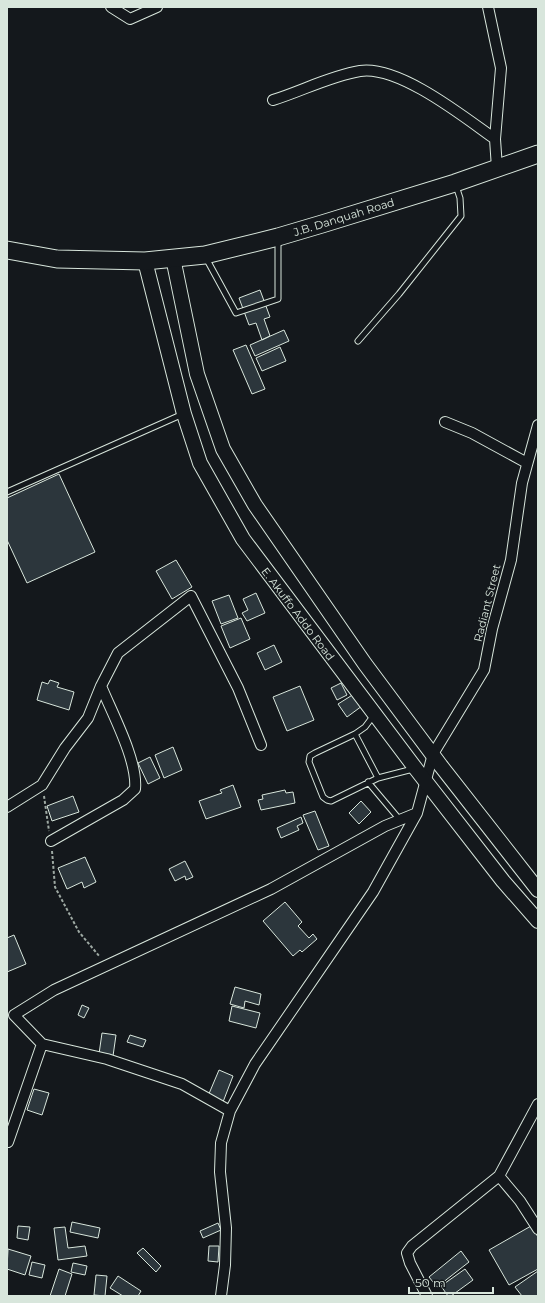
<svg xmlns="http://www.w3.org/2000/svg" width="545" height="1303" viewBox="0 0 545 1303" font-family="Montserrat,sans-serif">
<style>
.building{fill:#2c363c;stroke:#d8e6dc}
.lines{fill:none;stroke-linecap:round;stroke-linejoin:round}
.service-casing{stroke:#d8e6dc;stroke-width:7}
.minor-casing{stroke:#d8e6dc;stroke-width:12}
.secondary-casing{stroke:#d8e6dc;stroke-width:16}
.trunk-casing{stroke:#d8e6dc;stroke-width:19}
.path{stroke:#9da8a2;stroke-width:2;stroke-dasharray:3 2;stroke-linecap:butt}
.service{stroke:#14181c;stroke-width:5}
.minor{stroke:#14181c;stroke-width:10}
.secondary{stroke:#14181c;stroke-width:14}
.trunk{stroke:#14181c;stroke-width:17}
.labels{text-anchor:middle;stroke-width:3;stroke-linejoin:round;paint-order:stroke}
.street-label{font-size:11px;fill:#d8e6dc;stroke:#14181c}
</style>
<rect width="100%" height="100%" fill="#14181c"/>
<path class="building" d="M260,290L270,317L264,319L270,336L262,340L256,323L249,325L239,298Z
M284,330L289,341L255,356L250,345Z
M246,345L265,389L252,394L233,350Z
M280,347L286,361L262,371L256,358Z
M59,474L95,552L27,583L7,540V498Z
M176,560L192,587L172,599L156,571Z
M256,593L265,613L247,621L242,613L248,610L243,599Z
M229,595L238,618L221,624L212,601Z
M241,618L250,639L230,648L221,626Z
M274,645L282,662L265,670L257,653Z
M50,680L59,683L57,687L74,692L69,710L37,700L42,682L48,684Z
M341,683L347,695L337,700L331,688Z
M300,686L314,720L287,731L273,697Z
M354,694L362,706L347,717L338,704Z
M173,747L182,770L164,778L155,755Z
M150,757L160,778L148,784L138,763Z
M233,785L241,807L206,819L199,801L222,793L220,790Z
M285,790L286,793L293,792L295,803L261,810L258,800L263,799L262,795Z
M73,796L79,812L52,821L47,806Z
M361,801L371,812L359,824L349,813Z
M315,811L329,846L318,850L303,815Z
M301,817L303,823L297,826L299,830L281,838L277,828Z
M85,857L96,882L84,888L82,882L67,889L58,868Z
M185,861L193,877L186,880L185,876L175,881L169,869Z
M285,902L302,922L298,926L309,938L313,934L317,939L302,952L300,950L293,956L263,921Z
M14,935L26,964L7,972V938Z
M235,987L261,994L259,1005L245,1001L244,1008L230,1004Z
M82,1005L89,1008L84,1018L78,1015Z
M232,1006L260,1013L256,1028L229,1021Z
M102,1033L116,1035L113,1056L99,1054Z
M130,1035L146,1040L143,1047L127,1042Z
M219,1070L233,1076L223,1102L208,1096Z
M34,1089L49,1093L42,1115L27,1110Z
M72,1222L100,1228L98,1238L70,1232Z
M218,1223L221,1230L203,1238L200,1231Z
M18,1226L30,1227L28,1240L17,1238Z
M531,1226L538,1237V1269L509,1285L489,1250Z
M65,1227L68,1248L85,1246L87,1256L58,1260L54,1228Z
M209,1246H219L218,1262L208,1261Z
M143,1248L161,1266L156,1272L137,1253Z
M8,1249L31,1256L25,1275L7,1269Z
M461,1251L469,1262L437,1287L429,1277Z
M32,1262L45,1265L42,1278L29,1275Z
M73,1263L87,1266L85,1275L71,1272Z
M59,1269L72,1274L65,1296H50Z
M465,1269L473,1280L451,1296H448L441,1286Z
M538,1271V1296H522L515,1287Z
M96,1275L107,1276L105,1296L94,1295Z
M118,1276L141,1291L138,1296H123L110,1288Z"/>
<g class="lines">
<defs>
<path id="service" d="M206,258L236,313L278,299V240
M358,341L399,294L461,216L460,198L456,186
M7,492L183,414
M355,734L365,727L374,715
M378,778L355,734L315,753L310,756L309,762L323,797L327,800L331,801L378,778L413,769
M368,782L400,820"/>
<path id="minor" d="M111,7L130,19L157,7
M488,7L501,68L495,139L497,168
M273,100C302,91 330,76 360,71C399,65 464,117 495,139
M445,422L472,433L527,463
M7,807L42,785L65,748L88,718L101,686L118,653L191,596L238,688L261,745
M51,841L123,800L135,789C138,761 112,713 101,686
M230,1111L182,1084L107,1059L42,1044L14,1015L54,990L271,889L385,826L417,813
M8,1142L42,1044
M499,1176L520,1201L538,1229
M221,1296L225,1265L226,1228L220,1172L221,1143L230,1111L255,1064L373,892L417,813L433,754L484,670L492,629L511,560L522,483L538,425
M427,1296L410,1263L407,1253L412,1246L499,1176L538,1104"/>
<path id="secondary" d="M173,258L197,374L223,449L255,505L365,664L441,766L538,890
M145,261L184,414L200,463L243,539L416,769L503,881L538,921"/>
<path id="trunk" d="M7,250L57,259L145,261L205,255L278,237L322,224L455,183L538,154"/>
</defs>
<use href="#service" class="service-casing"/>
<use href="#minor" class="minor-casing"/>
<use href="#secondary" class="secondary-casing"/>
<use href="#trunk" class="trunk-casing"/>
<path class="path" d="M44,796L49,831
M52,851L55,887L79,932L100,957"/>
<use href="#service" class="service"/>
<use href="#minor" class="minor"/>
<use href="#secondary" class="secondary"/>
<use href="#trunk" class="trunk"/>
</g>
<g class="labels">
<g class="street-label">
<text transform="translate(344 217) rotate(-17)" y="4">J.B. Danquah Road</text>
<text transform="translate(487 603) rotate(-76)" y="4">Radiant Street</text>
<text transform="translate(298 614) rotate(53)" y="4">E. Akuffo Addo Road</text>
</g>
</g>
<rect width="545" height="1303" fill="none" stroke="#d8e6dc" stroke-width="16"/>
<path d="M409 1287v6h84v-6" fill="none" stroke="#d8e6dc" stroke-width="2"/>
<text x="415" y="1287" font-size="12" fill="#d8e6dc" stroke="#14181c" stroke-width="3" paint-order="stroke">50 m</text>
</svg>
